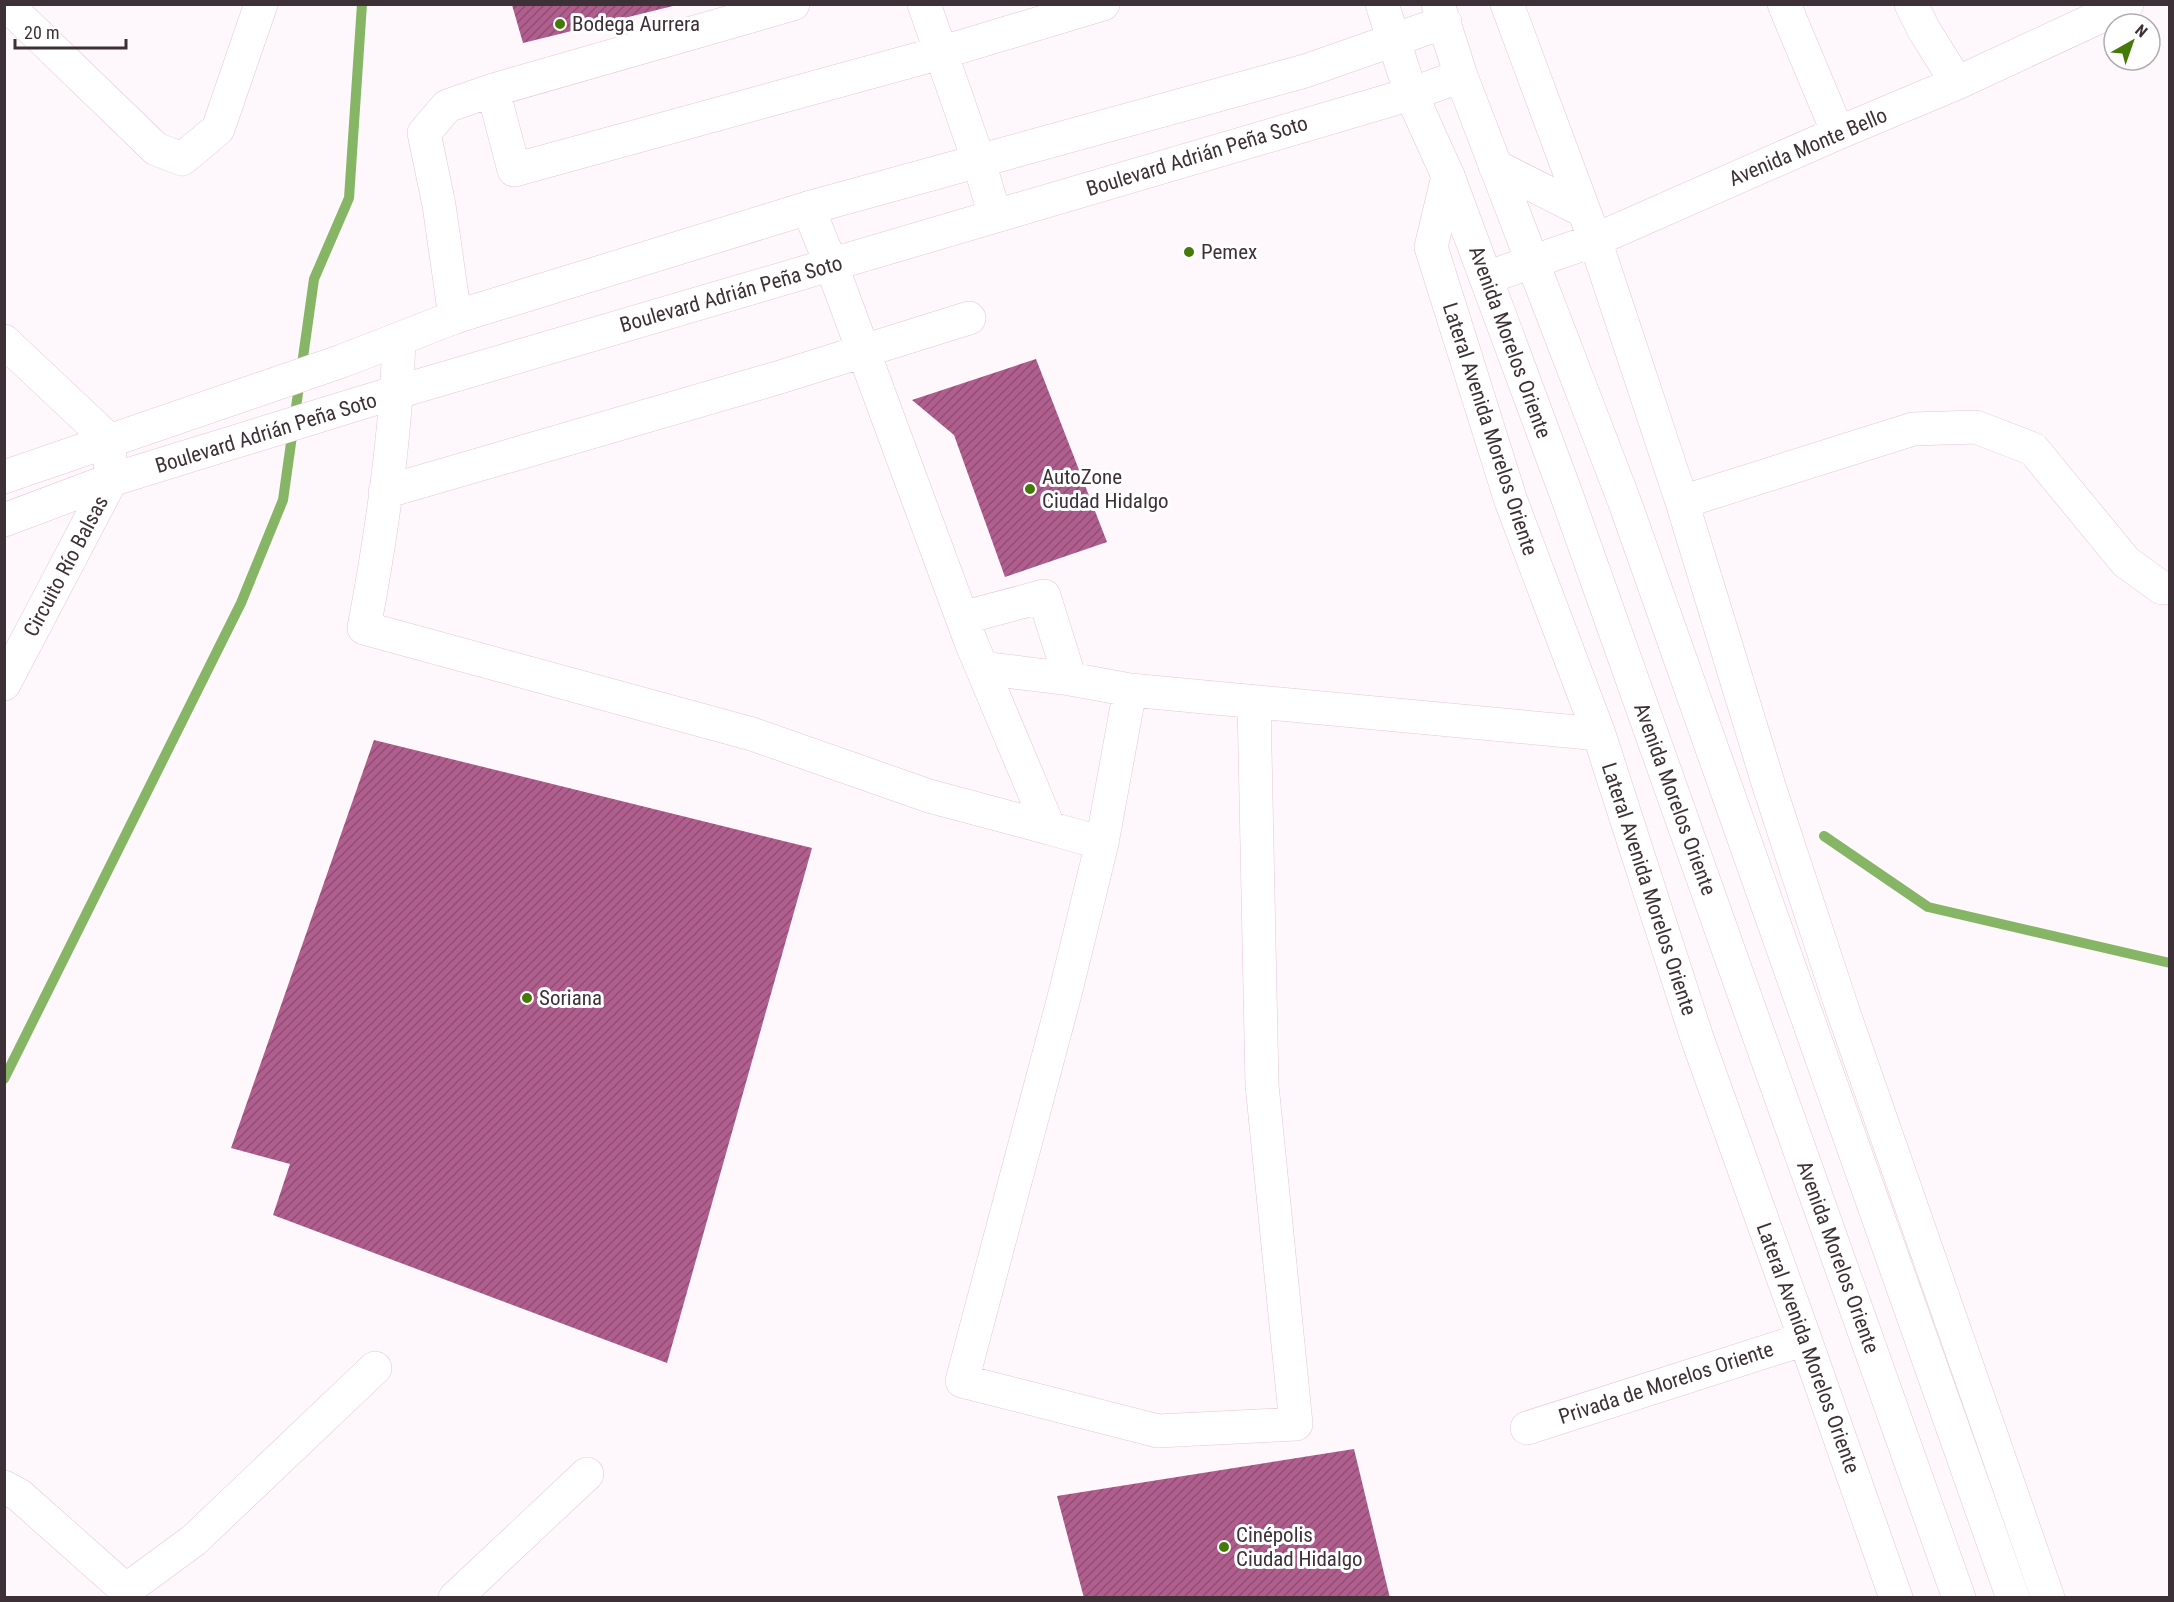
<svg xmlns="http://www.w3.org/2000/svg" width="2174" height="1602" viewBox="0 0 2174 1602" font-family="'Roboto Condensed',sans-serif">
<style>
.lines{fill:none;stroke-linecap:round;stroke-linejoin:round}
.stream{stroke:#86b565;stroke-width:10}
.building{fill:url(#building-hatch)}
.minor-casing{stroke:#e6c6d7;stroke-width:34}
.major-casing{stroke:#e6c6d7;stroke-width:34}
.minor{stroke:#fff;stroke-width:33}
.major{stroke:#fff;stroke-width:33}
.poi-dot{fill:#457a09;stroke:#fff;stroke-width:2}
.labels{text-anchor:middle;stroke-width:6;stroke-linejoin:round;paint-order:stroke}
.poi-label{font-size:21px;fill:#3d3137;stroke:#fff;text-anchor:start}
.street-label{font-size:21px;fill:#3d3137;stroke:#fff}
</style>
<defs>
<pattern id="building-hatch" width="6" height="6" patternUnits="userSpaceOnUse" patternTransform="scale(1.5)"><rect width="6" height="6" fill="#af5e8e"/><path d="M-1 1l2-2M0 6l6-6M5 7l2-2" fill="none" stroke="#904e75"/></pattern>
</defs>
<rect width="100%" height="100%" fill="#fef7fb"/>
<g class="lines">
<path class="stream" d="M1824,836L1928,907L2170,963
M4,1079L241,603L283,500L314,279L349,198L362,4"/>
</g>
<path class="building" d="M512,5H677L523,43Z
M1036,359L1107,542L1005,577L954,435L912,400Z
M374,740L812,848L667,1363L273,1215L290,1164L231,1148Z
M1354,1449L1390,1598H1084L1057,1496Z"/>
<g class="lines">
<defs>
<path id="minor" d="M6,4L156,149L182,159L218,129L261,4
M924,4L979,162L995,216
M1507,4L1584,211
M1784,4L1838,133
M1911,4L1924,30L1957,83
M493,90L514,170L940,53L1103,4
M1495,166L1584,211L1595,240L1682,502L1769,786L1842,1008L2048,1598
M1448,176L1431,247L1511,501L1599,734L1697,1038L1805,1339L1896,1598
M808,208L831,264L971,642L1049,828L1102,843
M1486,278L1595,240L1838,133L1957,83L2127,4
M455,317L439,205L424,133L447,106L493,90L793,4
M399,339C396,435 382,533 364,628L752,734L929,796L1049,828
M4,341L109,440L111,480L4,684
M385,492L777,378L969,318
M1682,502L1913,429L1976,427L2033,449L2126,562L2162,588H2170
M962,618L1044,596L1070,679
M982,668L1070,679L1130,690L1599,734
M1130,690L1102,843L1066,990L962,1381L1158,1431L1296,1424L1262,1085L1254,702
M1527,1428L1805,1339
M4,1487L19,1495L126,1590L127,1598
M126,1590L194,1540L375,1368
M455,1598L587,1474"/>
<path id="major" d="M1382,4L1411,94L1448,176L1568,499L1959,1598
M1438,4L1461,76L1625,503L2013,1598
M4,477L342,361L455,317L808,208L1305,71L1445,22
M4,520L111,480L367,401L1411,94L1461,76"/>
</defs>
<use href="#minor" class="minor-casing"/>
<use href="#major" class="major-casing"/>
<use href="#minor" class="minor"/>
<use href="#major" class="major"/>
</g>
<g class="poi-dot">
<circle cx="560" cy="24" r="6"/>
<circle cx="1189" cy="252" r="6"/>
<circle cx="1030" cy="489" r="6"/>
<circle cx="527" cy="998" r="6"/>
<circle cx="1224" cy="1547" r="6"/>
</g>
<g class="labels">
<g class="poi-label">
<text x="572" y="31">Bodega Aurrera</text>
<text x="1201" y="259">Pemex</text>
<text x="1042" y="484">AutoZone<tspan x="1042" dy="24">Ciudad Hidalgo</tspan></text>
<text x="539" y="1005">Soriana</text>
<text x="1236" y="1542">Cinépolis<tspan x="1236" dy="24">Ciudad Hidalgo</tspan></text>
</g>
<g class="street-label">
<text transform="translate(1808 147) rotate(-23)" y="7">Avenida Monte Bello</text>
<text transform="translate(1197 156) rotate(-17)" y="7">Boulevard Adrián Peña Soto</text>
<text transform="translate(731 294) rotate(-16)" y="7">Boulevard Adrián Peña Soto</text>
<text transform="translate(1510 342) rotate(70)" y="7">Avenida Morelos Oriente</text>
<text transform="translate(1490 429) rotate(72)" y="7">Lateral Avenida Morelos Oriente</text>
<text transform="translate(266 433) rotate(-17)" y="7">Boulevard Adrián Peña Soto</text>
<text transform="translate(66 566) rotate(-62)" y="7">Circuito Río Balsas</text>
<text transform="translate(1675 799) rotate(70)" y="7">Avenida Morelos Oriente</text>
<text transform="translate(1649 889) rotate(72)" y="7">Lateral Avenida Morelos Oriente</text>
<text transform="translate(1838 1257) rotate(70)" y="7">Avenida Morelos Oriente</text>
<text transform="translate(1808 1348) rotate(70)" y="7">Lateral Avenida Morelos Oriente</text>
<text transform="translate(1666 1383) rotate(-18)" y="7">Privada de Morelos Oriente</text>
</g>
</g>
<rect width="2174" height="1602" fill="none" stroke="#3d3137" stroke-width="12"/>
<g transform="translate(2132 42) rotate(40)"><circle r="28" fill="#ffffff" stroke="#b1adaf" stroke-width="1.5"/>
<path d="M0-4.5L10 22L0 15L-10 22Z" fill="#457a09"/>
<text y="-9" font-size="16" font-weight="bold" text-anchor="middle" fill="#3d3137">N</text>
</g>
<path d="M15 39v9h111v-9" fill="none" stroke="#3d3137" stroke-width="3"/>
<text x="24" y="39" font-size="18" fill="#3d3137" stroke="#ffffff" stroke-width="4.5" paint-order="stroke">20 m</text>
</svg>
